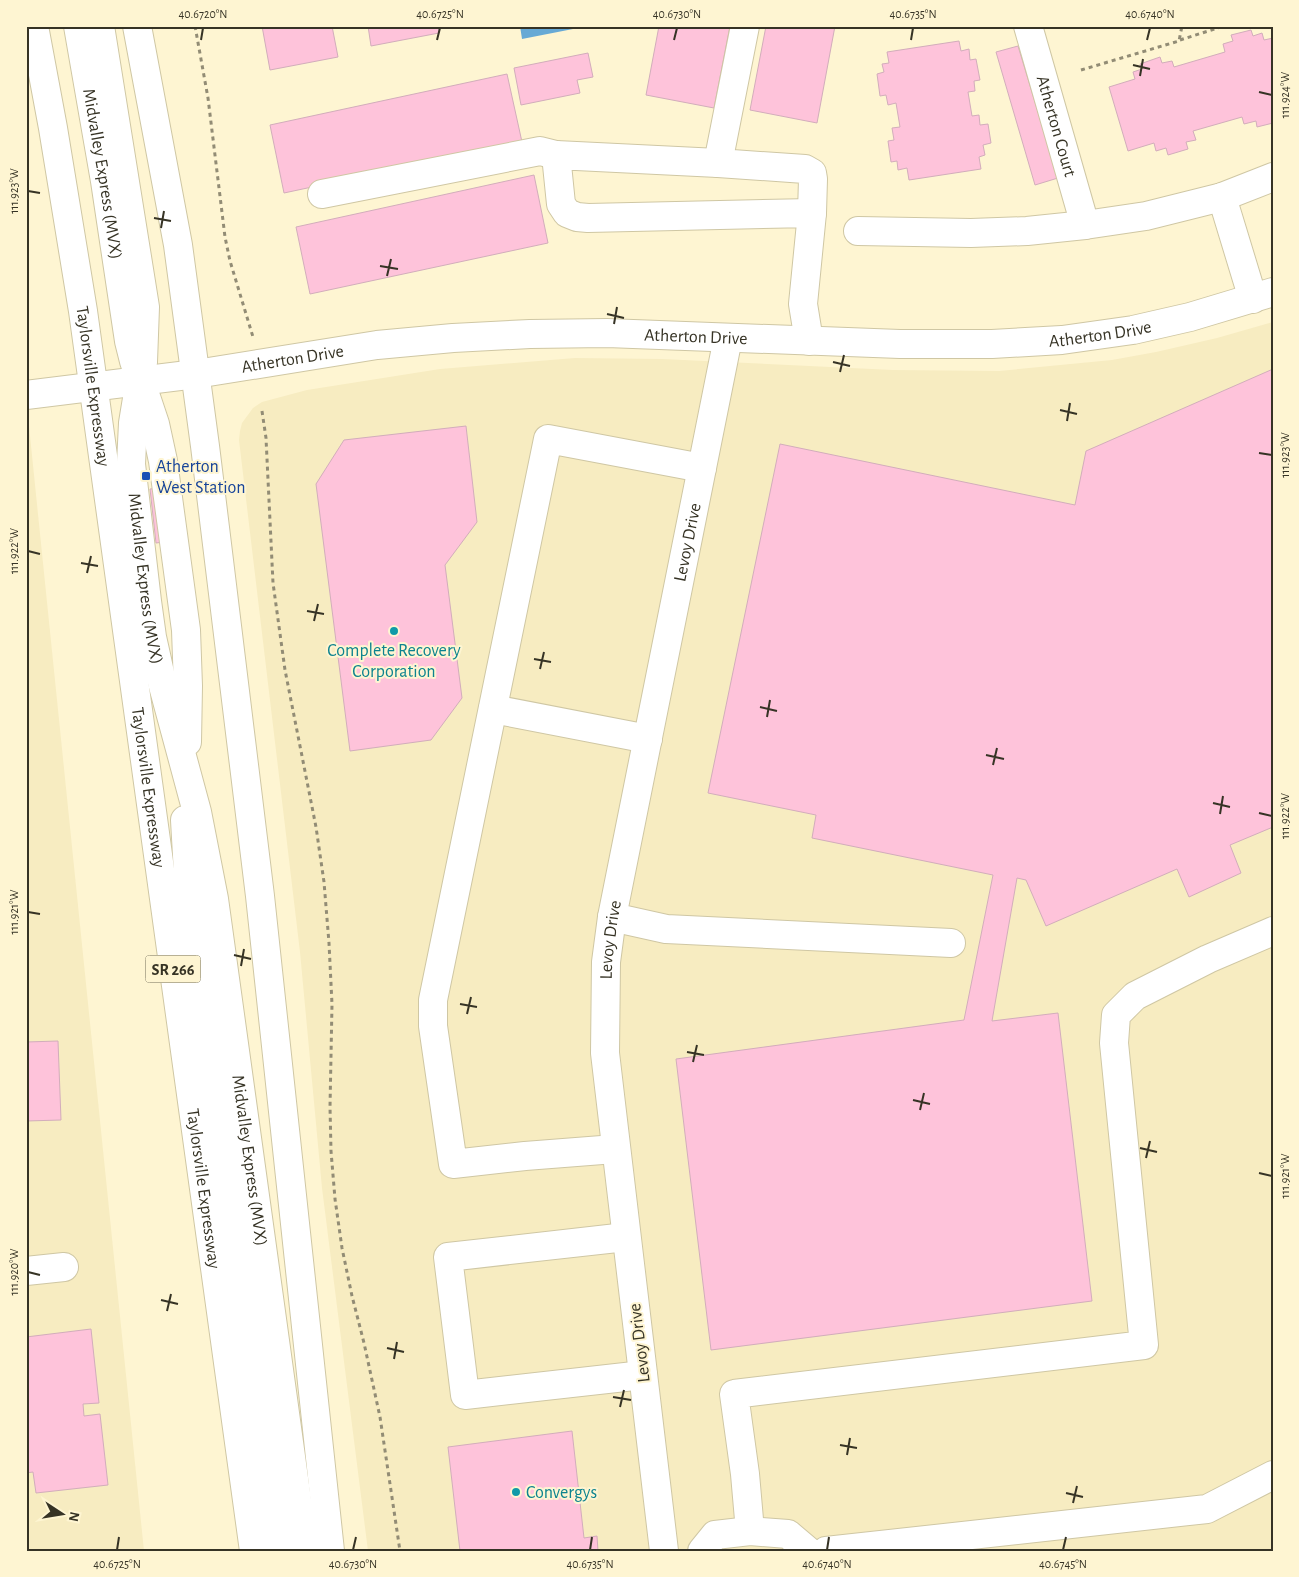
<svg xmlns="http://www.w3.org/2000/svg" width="1299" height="1577" viewBox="0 0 1299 1577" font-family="'Alegreya Sans',sans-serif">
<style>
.built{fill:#f7ecc1}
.water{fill:#67a9d5}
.building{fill:#fec3da;stroke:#d2adbb}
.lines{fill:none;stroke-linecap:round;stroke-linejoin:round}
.minor-casing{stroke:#cfc7a4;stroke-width:30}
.major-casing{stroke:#cfc7a4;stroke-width:30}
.path{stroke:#928c75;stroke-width:3;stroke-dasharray:4 4;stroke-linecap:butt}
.minor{stroke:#fff;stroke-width:28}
.major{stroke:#fff;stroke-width:28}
.ticks{fill:none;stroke:#363325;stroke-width:2}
.transit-dot{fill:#1a4fb4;stroke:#fef5d2;stroke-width:2}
.culture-dot{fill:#0f9aa8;stroke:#fef5d2;stroke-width:2}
.labels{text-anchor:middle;stroke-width:4;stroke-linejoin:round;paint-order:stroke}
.shield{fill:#fef5d2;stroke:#726d59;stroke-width:1}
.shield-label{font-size:16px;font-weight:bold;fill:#363325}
.street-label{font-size:18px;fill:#363325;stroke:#fef5d2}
.transit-label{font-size:18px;fill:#164399;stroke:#fef5d2;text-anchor:start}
.culture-label{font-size:18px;fill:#0d838f;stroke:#fef5d2}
.neatline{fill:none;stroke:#363325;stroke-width:2}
.ticks-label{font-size:12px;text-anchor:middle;fill:#363325}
</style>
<rect width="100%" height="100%" fill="#fef5d2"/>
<path class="built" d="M1273,322V1551H368L322,1188L300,952L239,440L240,431L242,423L253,408L262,402L307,390L440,369L575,358L662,359L893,370L999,371L1112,360L1156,352L1217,338Z
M26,426H29L144,1551H26Z"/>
<path class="water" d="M520,26H573V29L522,39Z"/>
<path class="building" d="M262,26H332L338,57L270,70Z
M368,26H438L439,33L371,46Z
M659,26H730L714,108L646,95Z
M766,26H835L817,123L750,110Z
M1251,30L1253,36L1262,33L1264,40L1273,38V123L1257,127L1256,121L1244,124L1242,117L1193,131L1196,140L1186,142L1188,149L1168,155L1166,148L1156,151L1154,143L1128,151L1109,87L1135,79L1133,72L1142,69L1140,64L1160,57L1162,63L1172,61L1174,67L1225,52L1223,44L1233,41L1231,35Z
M959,41L961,51L969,49L970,60L976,59L980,80L974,81L975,91L968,92L972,116L979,115L980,125L988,124L991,143L983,145L985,155L979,157L981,169L909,180L907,168L898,170L897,161L891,162L888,141L894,140L892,128L900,127L896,103L888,105L886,95L880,96L877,74L884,72L882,64L889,63L887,52Z
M1018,46L1058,178L1035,185L996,52Z
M588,53L593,77L577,80L580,93L521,105L514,68Z
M507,74L522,142L284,193L270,125Z
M534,175L548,243L310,294L296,227Z
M1273,369V827L1230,845L1241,873L1189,897L1177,869L1046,926L1026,880L1017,878L992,1021L1058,1013L1092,1301L711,1350L676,1059L964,1020L993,875L812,838L816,815L708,793L780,444L1075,505L1086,451Z
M466,426L477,522L445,565L462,698L431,740L350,751L316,484L344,440Z
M159,488L164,542L156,543L150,489Z
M58,1041L61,1120L26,1121V1042Z
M91,1329L99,1403L83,1404L84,1416L100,1414L108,1485L36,1493L33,1472L26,1473V1337Z
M572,1431L584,1538L597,1536L598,1551H460L448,1447Z"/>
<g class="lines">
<defs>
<g id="minor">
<path id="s1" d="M78,26L105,181L129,341L134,361L155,424L163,461L186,630L188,686L187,742"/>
<path id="s2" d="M100,26L145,307L143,362L133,423L131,464L147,601L152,637L162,682L197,812L214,899L304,1551"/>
<path d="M745,26L718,163L805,169L812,173L813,179L812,213"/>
<path id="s3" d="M1028,26L1085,225"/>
<path d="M718,163L556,155L561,204L567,213L577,217L588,218L812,213L803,304L809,341"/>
<path d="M322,194L540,151L556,155"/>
<path d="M1222,197L1253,299"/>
<path d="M858,231L971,233L1027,231L1085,225L1146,216L1222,197L1273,177"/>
<path id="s4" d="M26,395L196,374L377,345L453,338L530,334L607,333L900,344H992L1062,340L1133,330L1190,317L1273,292"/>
<path d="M493,709L648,739"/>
<path d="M185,820L189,891L277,1551"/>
<path d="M612,917L666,929L951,943"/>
<path d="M615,1149L525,1156L453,1164L433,1026V1000L548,439L702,468"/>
<path d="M626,1237L448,1257L465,1395L643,1375"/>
<path d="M26,1271L64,1267"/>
<path d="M750,1531L745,1474L734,1394L1144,1345L1114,1043L1116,1015L1135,996L1208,959L1273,931"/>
<path id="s5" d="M664,1551L605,1053L606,962L612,917L728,338"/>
<path d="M702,1551L715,1535L750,1531L788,1534L808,1551"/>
<path d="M826,1551L1207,1509L1273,1475"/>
</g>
<g id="major">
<path id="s6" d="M34,26L53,128L83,311L254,1551"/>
<path d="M137,26L178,245L205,446L260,896L330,1551"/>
</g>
</defs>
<use href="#minor" class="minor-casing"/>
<use href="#major" class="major-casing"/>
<path class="path" d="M195,26L208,98L225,237L230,261L253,337
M1180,40L1224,26
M1081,70L1179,41L1182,26
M262,411L266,438L273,583L285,670L316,827L324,882L329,943L332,1004L330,1107L331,1151L335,1199L342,1248L352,1296L364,1343L380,1417L400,1551"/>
<use href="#minor" class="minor"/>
<use href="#major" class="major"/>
</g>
<path class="ticks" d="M201,40L203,28M437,40L440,28M674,40L677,28M911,40L913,28M1147,40L1150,28M1133,65L1150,69M1140,76L1143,59M1259,92L1272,95M28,191L40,193M154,218L171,221M161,228L164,211M380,266L398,269M387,276L391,259M607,314L624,318M614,324L617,307M833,362L850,366M840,372L844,355M1060,410L1077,414M1067,421L1070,403M1259,453L1272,455M28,551L40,554M81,563L98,566M87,573L91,556M307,611L324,614M314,621L318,604M534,659L551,662M540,669L544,652M760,707L777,711M767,717L770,700M986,755L1004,759M993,765L997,748M1213,803L1230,807M1259,813L1272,816M1220,814L1223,796M28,912L40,914M234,955L251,959M241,966L244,949M460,1004L477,1007M467,1014L471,997M687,1052L704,1055M693,1062L697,1045M913,1100L930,1104M920,1110L924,1093M1140,1148L1157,1152M1146,1158L1150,1141M1259,1173L1272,1176M28,1272L40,1275M161,1300L178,1304M167,1311L171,1294M387,1348L404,1352M394,1359L397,1342M613,1397L631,1400M620,1407L624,1390M840,1445L857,1448M847,1455L850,1438M1066,1493L1083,1497M1073,1503L1077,1486M117,1550L119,1537M353,1550L356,1537M590,1550L592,1537M827,1550L829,1537M1063,1550L1066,1537"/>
<rect class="transit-dot" x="141" y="471" width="10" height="10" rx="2.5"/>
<g class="culture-dot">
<circle cx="394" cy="631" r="5"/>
<circle cx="516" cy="1492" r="5"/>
</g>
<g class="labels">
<rect class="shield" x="145.5" y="955.5" width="55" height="27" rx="4"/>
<g class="shield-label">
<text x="173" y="975">SR 266</text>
</g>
<g class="street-label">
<text dy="6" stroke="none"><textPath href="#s3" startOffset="104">Atherton Court</textPath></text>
<text dy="6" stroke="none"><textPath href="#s1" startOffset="150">Midvalley Express (MVX)</textPath></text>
<text dy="6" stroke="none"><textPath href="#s4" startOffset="1079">Atherton Drive</textPath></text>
<text dy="6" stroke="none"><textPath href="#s4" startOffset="674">Atherton Drive</textPath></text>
<text dy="6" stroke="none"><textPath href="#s4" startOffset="269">Atherton Drive</textPath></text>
<text dy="6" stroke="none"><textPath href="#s6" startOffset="365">Taylorsville Expressway</textPath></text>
<text dy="6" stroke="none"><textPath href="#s5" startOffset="1020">Levoy Drive</textPath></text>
<text dy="6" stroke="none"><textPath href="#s2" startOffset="558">Midvalley Express (MVX)</textPath></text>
<text dy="6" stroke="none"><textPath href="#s6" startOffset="770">Taylorsville Expressway</textPath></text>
<text dy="6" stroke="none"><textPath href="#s5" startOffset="615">Levoy Drive</textPath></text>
<text dy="6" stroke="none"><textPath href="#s2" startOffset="1150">Midvalley Express (MVX)</textPath></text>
<text dy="6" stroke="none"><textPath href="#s6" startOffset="1175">Taylorsville Expressway</textPath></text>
<text transform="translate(639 1343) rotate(-97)" y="6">Levoy Drive</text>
</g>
<g class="transit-label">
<text x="156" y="472">Atherton<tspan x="156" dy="21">West Station</tspan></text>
</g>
<g class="culture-label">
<text x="394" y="656">Complete Recovery<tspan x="394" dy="21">Corporation</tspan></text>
<text x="526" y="1498" text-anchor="start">Convergys</text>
</g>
</g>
<rect width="1299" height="1577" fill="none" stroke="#fef5d2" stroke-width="55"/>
<g transform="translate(62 1514) rotate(102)" stroke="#fef5d2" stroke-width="4" paint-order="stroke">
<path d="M0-4L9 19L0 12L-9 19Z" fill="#363325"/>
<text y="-8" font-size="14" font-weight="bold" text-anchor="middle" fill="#363325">N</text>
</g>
<rect x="28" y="28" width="1244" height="1522" class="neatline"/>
<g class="ticks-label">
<text x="203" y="18">40.6720°N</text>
<text x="440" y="18">40.6725°N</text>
<text x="677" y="18">40.6730°N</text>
<text x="913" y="18">40.6735°N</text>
<text x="1150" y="18">40.6740°N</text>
<text transform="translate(1285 95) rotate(-90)" y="4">111.924°W</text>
<text transform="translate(14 191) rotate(-90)" y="4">111.923°W</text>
<text transform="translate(1285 455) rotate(-90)" y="4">111.923°W</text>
<text transform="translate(14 551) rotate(-90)" y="4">111.922°W</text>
<text transform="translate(1285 816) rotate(-90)" y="4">111.922°W</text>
<text transform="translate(14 912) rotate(-90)" y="4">111.921°W</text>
<text transform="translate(1285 1176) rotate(-90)" y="4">111.921°W</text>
<text transform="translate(14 1272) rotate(-90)" y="4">111.920°W</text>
<text x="117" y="1568">40.6725°N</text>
<text x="353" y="1568">40.6730°N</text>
<text x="590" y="1568">40.6735°N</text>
<text x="827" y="1568">40.6740°N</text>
<text x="1063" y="1568">40.6745°N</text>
</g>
</svg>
